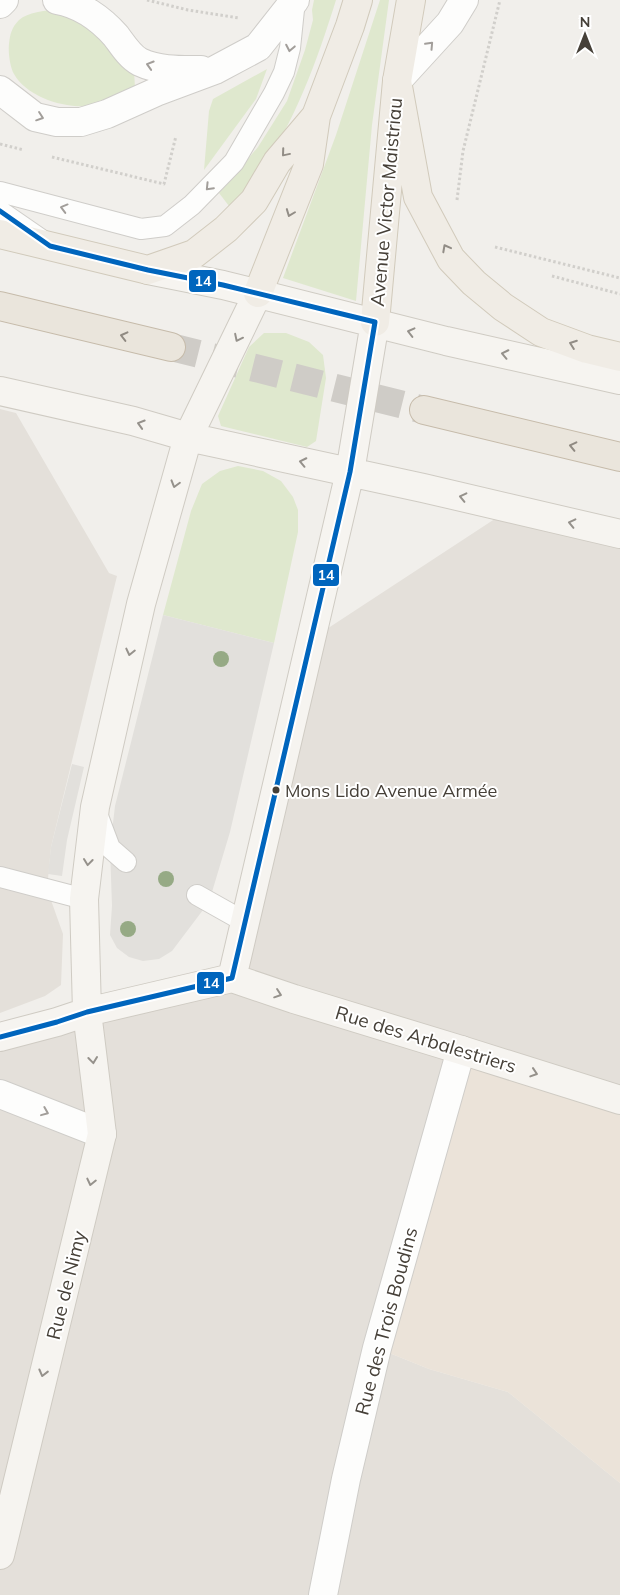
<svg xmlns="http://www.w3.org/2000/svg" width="620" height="1595" viewBox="0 0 620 1595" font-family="Mulish,sans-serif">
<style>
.residential{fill:#e4e0da}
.commercial{fill:#ebe3d9}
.green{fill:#dfe8ce}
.parking{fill:#e2e0dc}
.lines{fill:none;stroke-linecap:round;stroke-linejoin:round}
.highway-tunnel{stroke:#cfccc7;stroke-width:28;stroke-dasharray:28 14;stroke-linecap:butt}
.lane-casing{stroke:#cfcdc9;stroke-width:22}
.street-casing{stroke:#cfcdc9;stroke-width:30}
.secondary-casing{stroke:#cfcbc3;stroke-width:30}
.primary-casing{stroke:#d1cabb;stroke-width:30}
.highway-casing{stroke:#c6bbaa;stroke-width:30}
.path{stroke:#d1cfcb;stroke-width:3;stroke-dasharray:2.5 2.5;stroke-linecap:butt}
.lane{stroke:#fdfdfc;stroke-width:20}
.street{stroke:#fdfdfc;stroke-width:28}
.secondary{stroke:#f6f4f0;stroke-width:28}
.primary{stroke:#f0ece5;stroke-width:28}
.highway{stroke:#eae5dc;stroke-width:28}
.bus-1-casing{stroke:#fff;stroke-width:9}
.bus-1{stroke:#0065bd;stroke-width:5}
.tree{fill:#96aa85}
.oneway{stroke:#a29e9a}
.oneway2{stroke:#928d86}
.oneway3{stroke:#95918b}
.oneway4{stroke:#908a82}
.bus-dot{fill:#464038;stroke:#fff;stroke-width:2}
.labels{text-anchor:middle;stroke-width:4;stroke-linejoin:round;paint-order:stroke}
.bus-label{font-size:18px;fill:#464038;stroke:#fff;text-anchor:start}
.street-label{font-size:19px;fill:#464038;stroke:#fff}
.line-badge{stroke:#fff;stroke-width:2}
.badge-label{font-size:14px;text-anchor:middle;font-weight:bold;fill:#fff}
</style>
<rect width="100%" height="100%" fill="#f1efeb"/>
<path class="residential" d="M0,409L16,413L109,573L117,576L51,847L47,889L63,934L61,985L45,996L0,1013Z
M510,509L620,534V1100L377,1348L429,1369L508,1392L620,1483V1595H0V1037L232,978L310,640Z"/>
<path class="commercial" d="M461,1050L620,1100V1483L508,1392L429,1369L377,1348Z"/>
<path class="green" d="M314,0H336C317,61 295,122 258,175C250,186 238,196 229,206L219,193L258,147L287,101L305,50L313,20L312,10Z
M380,0H389L372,125L356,301L283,278L336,135Z
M56,9L84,18L134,70L135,88C124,93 112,101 100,104C73,112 28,99 14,74C10,67 8,52 9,44C10,34 12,27 19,20C28,12 45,11 56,9Z
M267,69L256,99L204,170L209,111L213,99Z
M264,333H286L309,342L323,355L326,378L316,441L307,447L221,426L218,416L249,347Z
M238,466L263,471L281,481L293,497L298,510V532L274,643L163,615L191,511L202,484L220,471Z"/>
<path class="parking" d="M163,615L274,643L230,832L209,902L172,951L159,959L143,961L129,957L117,948L110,935L112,906L110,848L115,806Z
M72,764L84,767L67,840L62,876L48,874L51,847Z"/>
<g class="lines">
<path class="highway-tunnel" d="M171,347L424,410"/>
<defs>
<path id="lane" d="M0,192L141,229L165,226L192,205L234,162L274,93L284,72L290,48L295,0
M0,211L42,240
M96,811L110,848L126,862
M0,877L84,899
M197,895L245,922"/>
<path id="street" d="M57,0C80,4 101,19 116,36C122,44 130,57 140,62C159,71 181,70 201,70
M0,4L4,0
M397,81L450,23L464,0
M0,90L35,117L57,122H81L107,114L156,92L215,70L258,47L295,0
M0,1094L102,1134
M323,1595L346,1479L377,1348L461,1050"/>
<path id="secondary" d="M148,270L223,285L446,341L620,380
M0,391L133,421L188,437L423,488L620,534
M232,978L350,472L375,322
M232,978L294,999L461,1050L620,1100
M0,1037L57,1022L87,1012L232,978
M0,1555L102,1134L87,1012L84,899L95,807L141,604L188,437L258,293"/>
<path id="primary" d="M397,81L418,197L451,259L474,283L503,307L541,332L587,349L620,357
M0,234L148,270L194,254L226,229L254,201L277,162L316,116
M258,293L309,164L316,116L350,26L358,0
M375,322L397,81L411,0"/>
<path id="highway" d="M0,306L171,347
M424,410L620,457"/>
</defs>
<use href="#lane" class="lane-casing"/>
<use href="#street" class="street-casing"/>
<use href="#secondary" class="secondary-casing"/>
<use href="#primary" class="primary-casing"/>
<use href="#highway" class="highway-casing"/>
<path class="path" d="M147,0L188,10L239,18
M0,144L24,150
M52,157L164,184L176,136
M457,200L463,151L500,0
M495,247L620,278
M552,276L620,294"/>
<use href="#lane" class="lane"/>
<use href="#street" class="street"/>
<use href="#secondary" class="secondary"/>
<use href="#primary" class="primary"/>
<use href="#highway" class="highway"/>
<defs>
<path id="bus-1" d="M0,211L50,246L148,270L223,285L375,322L350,472L232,978L87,1012L57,1022L0,1037"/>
</defs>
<use href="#bus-1" class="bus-1-casing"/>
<use href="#bus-1" class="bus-1"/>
</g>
<g class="tree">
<circle cx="221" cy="659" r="8"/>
<circle cx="166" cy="879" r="8"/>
<circle cx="128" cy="929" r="8"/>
</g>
<defs><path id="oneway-chevron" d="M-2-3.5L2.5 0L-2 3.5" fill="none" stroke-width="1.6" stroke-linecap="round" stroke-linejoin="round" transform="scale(1.25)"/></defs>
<g class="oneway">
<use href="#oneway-chevron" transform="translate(430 45) rotate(-47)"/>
<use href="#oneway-chevron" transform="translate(290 48) rotate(101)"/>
<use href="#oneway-chevron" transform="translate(150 65) rotate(-163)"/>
<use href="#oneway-chevron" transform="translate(40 117) rotate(19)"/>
<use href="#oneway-chevron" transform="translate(209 187) rotate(134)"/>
<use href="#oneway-chevron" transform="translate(64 208) rotate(-165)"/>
<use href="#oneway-chevron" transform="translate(45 1112) rotate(22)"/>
</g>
<g class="oneway2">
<use href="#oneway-chevron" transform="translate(285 153) rotate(130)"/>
<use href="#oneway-chevron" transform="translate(290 213) rotate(111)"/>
<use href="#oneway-chevron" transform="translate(446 248) rotate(-118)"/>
<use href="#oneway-chevron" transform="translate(573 344) rotate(-160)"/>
</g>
<g class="oneway3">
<use href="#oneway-chevron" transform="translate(411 332) rotate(-166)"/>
<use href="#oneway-chevron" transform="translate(238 338) rotate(116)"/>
<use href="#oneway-chevron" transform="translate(505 354) rotate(-168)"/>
<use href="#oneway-chevron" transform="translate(141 424) rotate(-163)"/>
<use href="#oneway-chevron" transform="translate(303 462) rotate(-168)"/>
<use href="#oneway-chevron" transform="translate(175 484) rotate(106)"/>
<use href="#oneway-chevron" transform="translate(463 497) rotate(-167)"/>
<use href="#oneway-chevron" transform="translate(572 523) rotate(-167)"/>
<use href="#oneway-chevron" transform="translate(130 652) rotate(103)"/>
<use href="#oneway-chevron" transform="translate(88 862) rotate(97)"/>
<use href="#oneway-chevron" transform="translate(278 994) rotate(19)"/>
<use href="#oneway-chevron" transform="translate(93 1060) rotate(83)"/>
<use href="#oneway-chevron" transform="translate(534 1073) rotate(18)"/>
<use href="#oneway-chevron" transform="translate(91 1182) rotate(103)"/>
<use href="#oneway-chevron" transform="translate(43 1373) rotate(104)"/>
</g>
<g class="oneway4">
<use href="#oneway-chevron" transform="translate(124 336) rotate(-166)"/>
<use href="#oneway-chevron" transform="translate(573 446) rotate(-167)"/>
</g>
<circle class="bus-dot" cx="276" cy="790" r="4.5"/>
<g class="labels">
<g class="bus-label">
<text x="285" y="797">Mons Lido Avenue Armée</text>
</g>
<g class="street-label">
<text transform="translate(386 202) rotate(-85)" y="7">Avenue Victor Maistriau</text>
<text transform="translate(426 1039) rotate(17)" y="7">Rue des Arbalestriers</text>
<text transform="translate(66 1285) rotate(-76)" y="7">Rue de Nimy</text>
<text transform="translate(386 1321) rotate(-75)" y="7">Rue des Trois Boudins</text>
</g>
</g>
<g class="line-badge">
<rect x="188" y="269" width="29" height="24" rx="5" fill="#0065bd"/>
<rect x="312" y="563" width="28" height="24" rx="5" fill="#0065bd"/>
<rect x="196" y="971" width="29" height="24" rx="5" fill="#0065bd"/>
</g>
<g class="badge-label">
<text x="203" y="286">14</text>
<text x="326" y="580">14</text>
<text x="211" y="988">14</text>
</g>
<g transform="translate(585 35)" stroke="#ffffff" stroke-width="4" paint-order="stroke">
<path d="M0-4L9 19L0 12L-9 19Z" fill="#464038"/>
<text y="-8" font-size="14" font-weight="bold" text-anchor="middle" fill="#464038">N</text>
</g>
</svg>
